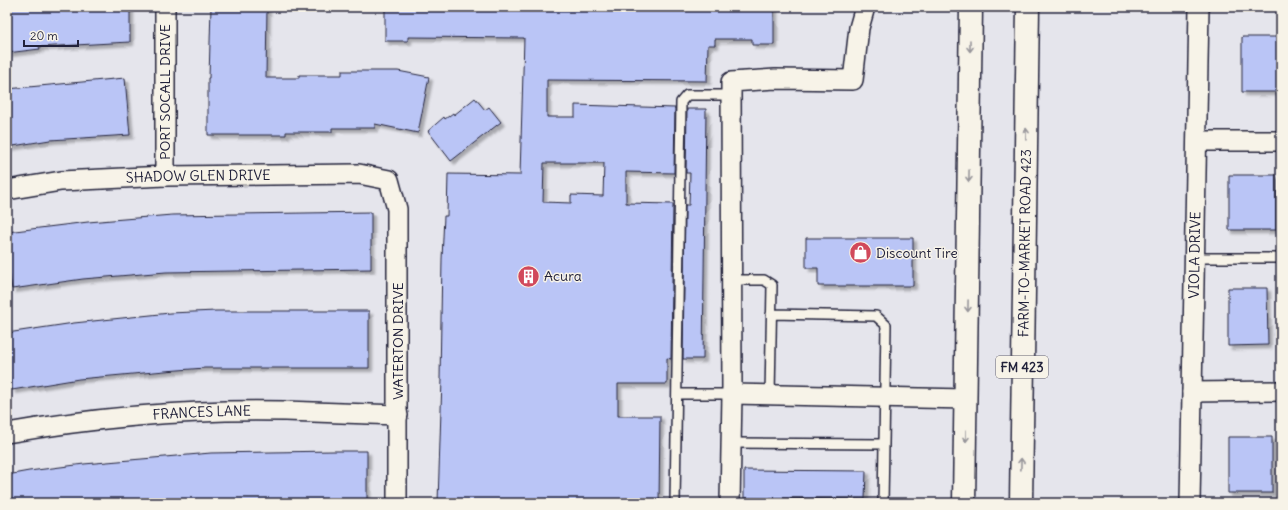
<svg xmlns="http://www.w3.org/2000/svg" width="1288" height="510" viewBox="0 0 1288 510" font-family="Delius,sans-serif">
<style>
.building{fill:#bac5f6;stroke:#22223b;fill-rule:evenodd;filter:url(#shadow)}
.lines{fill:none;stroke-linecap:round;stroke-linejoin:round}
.lane-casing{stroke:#22223b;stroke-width:12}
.street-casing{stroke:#22223b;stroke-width:22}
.primary-casing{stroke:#22223b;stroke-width:25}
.lane{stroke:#f7f3e8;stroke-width:9}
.street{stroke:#f7f3e8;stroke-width:19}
.primary{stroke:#f7f3e8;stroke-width:22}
.oneway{stroke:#97959a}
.labels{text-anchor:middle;stroke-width:3;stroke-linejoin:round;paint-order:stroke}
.shield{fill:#f7f3e8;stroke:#62616f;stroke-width:1}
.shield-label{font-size:13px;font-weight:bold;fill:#22223b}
.street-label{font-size:14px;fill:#22223b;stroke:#f7f3e8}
.poi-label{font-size:14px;fill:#22223b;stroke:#f7f3e8;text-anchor:start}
</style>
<defs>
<filter id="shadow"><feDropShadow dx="3.5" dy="3.5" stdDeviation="1" flood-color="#0004"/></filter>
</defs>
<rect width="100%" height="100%" fill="#e5e5ec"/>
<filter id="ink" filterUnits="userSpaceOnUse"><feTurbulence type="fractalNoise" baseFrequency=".025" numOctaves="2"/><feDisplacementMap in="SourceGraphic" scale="8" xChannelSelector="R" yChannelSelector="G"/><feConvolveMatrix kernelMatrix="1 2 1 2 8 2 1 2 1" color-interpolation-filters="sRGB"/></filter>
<g filter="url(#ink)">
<path class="building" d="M7,7H130V42L39,47L40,49L7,53Z
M211,7H267L266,78H299V75H342V71H398L429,77L418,133L375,124V128H332V132H286V135H208V78H209Z
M385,7H774V45H752V39H715V45H708L707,81L547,80V117H575V105L675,108L674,173L626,172V203L673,204L671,359L667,358V384H618V416H660L659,503L438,502L442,379H440L442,259L444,216H447L448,174L520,175L524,38L408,37V41H385ZM544,163H604L603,196L571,195V203L543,202Z
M1242,37H1280V92H1242Z
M125,78L130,135L50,140L7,147V89Z
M475,98L485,110L489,107L501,122L451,161L428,131L444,117L445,119L453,113L454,115Z
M687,109H706L703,359H683L685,205H689L690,173H686Z
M1229,175H1276V230H1229Z
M371,212V269L166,272L83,279L12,289L7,259V232L88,222L172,215Z
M806,238H913V286H818V268H806Z
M1228,288H1267L1268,345L1228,346Z
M216,311H369V368H205L165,371L79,379L12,390L7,363V333L74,323L170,313Z
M1228,437H1272V493H1228Z
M334,451H367V503H7V475L29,471L84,464L211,453Z
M744,470L866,471L865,499L744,498Z"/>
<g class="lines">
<defs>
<path id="lane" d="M1194,258H1281
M732,280H764L772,285L770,395
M771,314L876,316L886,325L883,503
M677,394H732
M731,443L884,444
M675,503L681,102L687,95H731"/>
<g id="street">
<path d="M165,7V176"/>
<path d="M1197,141H1281"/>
<path id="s1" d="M7,190L61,181L165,176L359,174L389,180L397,209V503"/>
<path d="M1192,392L1281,391"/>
<path d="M732,394L966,399"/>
<path id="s2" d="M7,433C98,417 193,409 285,411C323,412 360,414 398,415"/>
<path d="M730,503L732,394L731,82L775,79L853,80L859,28L865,7"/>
<path id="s3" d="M1190,503L1199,7"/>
</g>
<g id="primary">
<path d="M964,503L971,7"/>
<path id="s4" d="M1021,503L1028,7"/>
</g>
</defs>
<use href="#lane" class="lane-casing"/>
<use href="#street" class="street-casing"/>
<use href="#primary" class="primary-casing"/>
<use href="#lane" class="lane"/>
<use href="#street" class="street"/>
<use href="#primary" class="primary"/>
</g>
<defs><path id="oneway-shaft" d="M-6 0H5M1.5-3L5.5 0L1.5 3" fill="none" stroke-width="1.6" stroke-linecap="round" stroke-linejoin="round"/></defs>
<g class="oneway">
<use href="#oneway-shaft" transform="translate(970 46) rotate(90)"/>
<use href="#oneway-shaft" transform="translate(1026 134) rotate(-89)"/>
<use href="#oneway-shaft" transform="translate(969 176) rotate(91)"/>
<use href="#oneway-shaft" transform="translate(968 306) rotate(91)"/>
<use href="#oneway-shaft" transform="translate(966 436) rotate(91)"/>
<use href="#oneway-shaft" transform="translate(1021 464) rotate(-89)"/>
</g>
</g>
<defs>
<symbol id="shop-disc" viewBox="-11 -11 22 22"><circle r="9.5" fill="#d1495b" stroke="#f7f3e8"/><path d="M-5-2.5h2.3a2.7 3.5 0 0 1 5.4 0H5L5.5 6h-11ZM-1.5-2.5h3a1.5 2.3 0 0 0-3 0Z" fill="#fff"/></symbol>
<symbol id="building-disc" viewBox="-11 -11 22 22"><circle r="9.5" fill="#d1495b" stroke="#f7f3e8"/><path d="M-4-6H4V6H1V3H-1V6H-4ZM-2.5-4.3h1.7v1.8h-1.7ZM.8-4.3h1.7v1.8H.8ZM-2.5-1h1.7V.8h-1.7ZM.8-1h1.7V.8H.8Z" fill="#fff"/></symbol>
</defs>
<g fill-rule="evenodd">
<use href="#shop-disc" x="848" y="240" width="25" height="25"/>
<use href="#building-disc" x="516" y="264" width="25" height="25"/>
</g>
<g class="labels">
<rect class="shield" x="996" y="356" width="52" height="22" rx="3"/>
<g class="shield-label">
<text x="1022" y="372">FM 423</text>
</g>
<g class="street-label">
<text transform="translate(165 92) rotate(-90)" y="5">PORT SOCALL DRIVE</text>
<text dy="5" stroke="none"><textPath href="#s1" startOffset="192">SHADOW GLEN DRIVE</textPath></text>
<text dy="5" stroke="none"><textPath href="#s4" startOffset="260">FARM-TO-MARKET ROAD 423</textPath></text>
<text dy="5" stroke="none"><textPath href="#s3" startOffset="248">VIOLA DRIVE</textPath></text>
<text transform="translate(398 341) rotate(-90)" y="5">WATERTON DRIVE</text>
<text dy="5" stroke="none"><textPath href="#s2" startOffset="196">FRANCES LANE</textPath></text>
</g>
<g class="poi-label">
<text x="876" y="258">Discount Tire</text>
<text x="544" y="281">Acura</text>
</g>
</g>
<rect width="1288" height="510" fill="none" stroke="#f7f3e8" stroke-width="24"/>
<rect x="12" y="12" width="1264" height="486" fill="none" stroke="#22223b" stroke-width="1.5" filter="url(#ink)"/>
<path d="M24 40v6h54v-6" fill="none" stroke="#22223b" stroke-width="2"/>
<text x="30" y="40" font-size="12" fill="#22223b" stroke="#f7f3e8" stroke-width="3" paint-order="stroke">20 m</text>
</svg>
